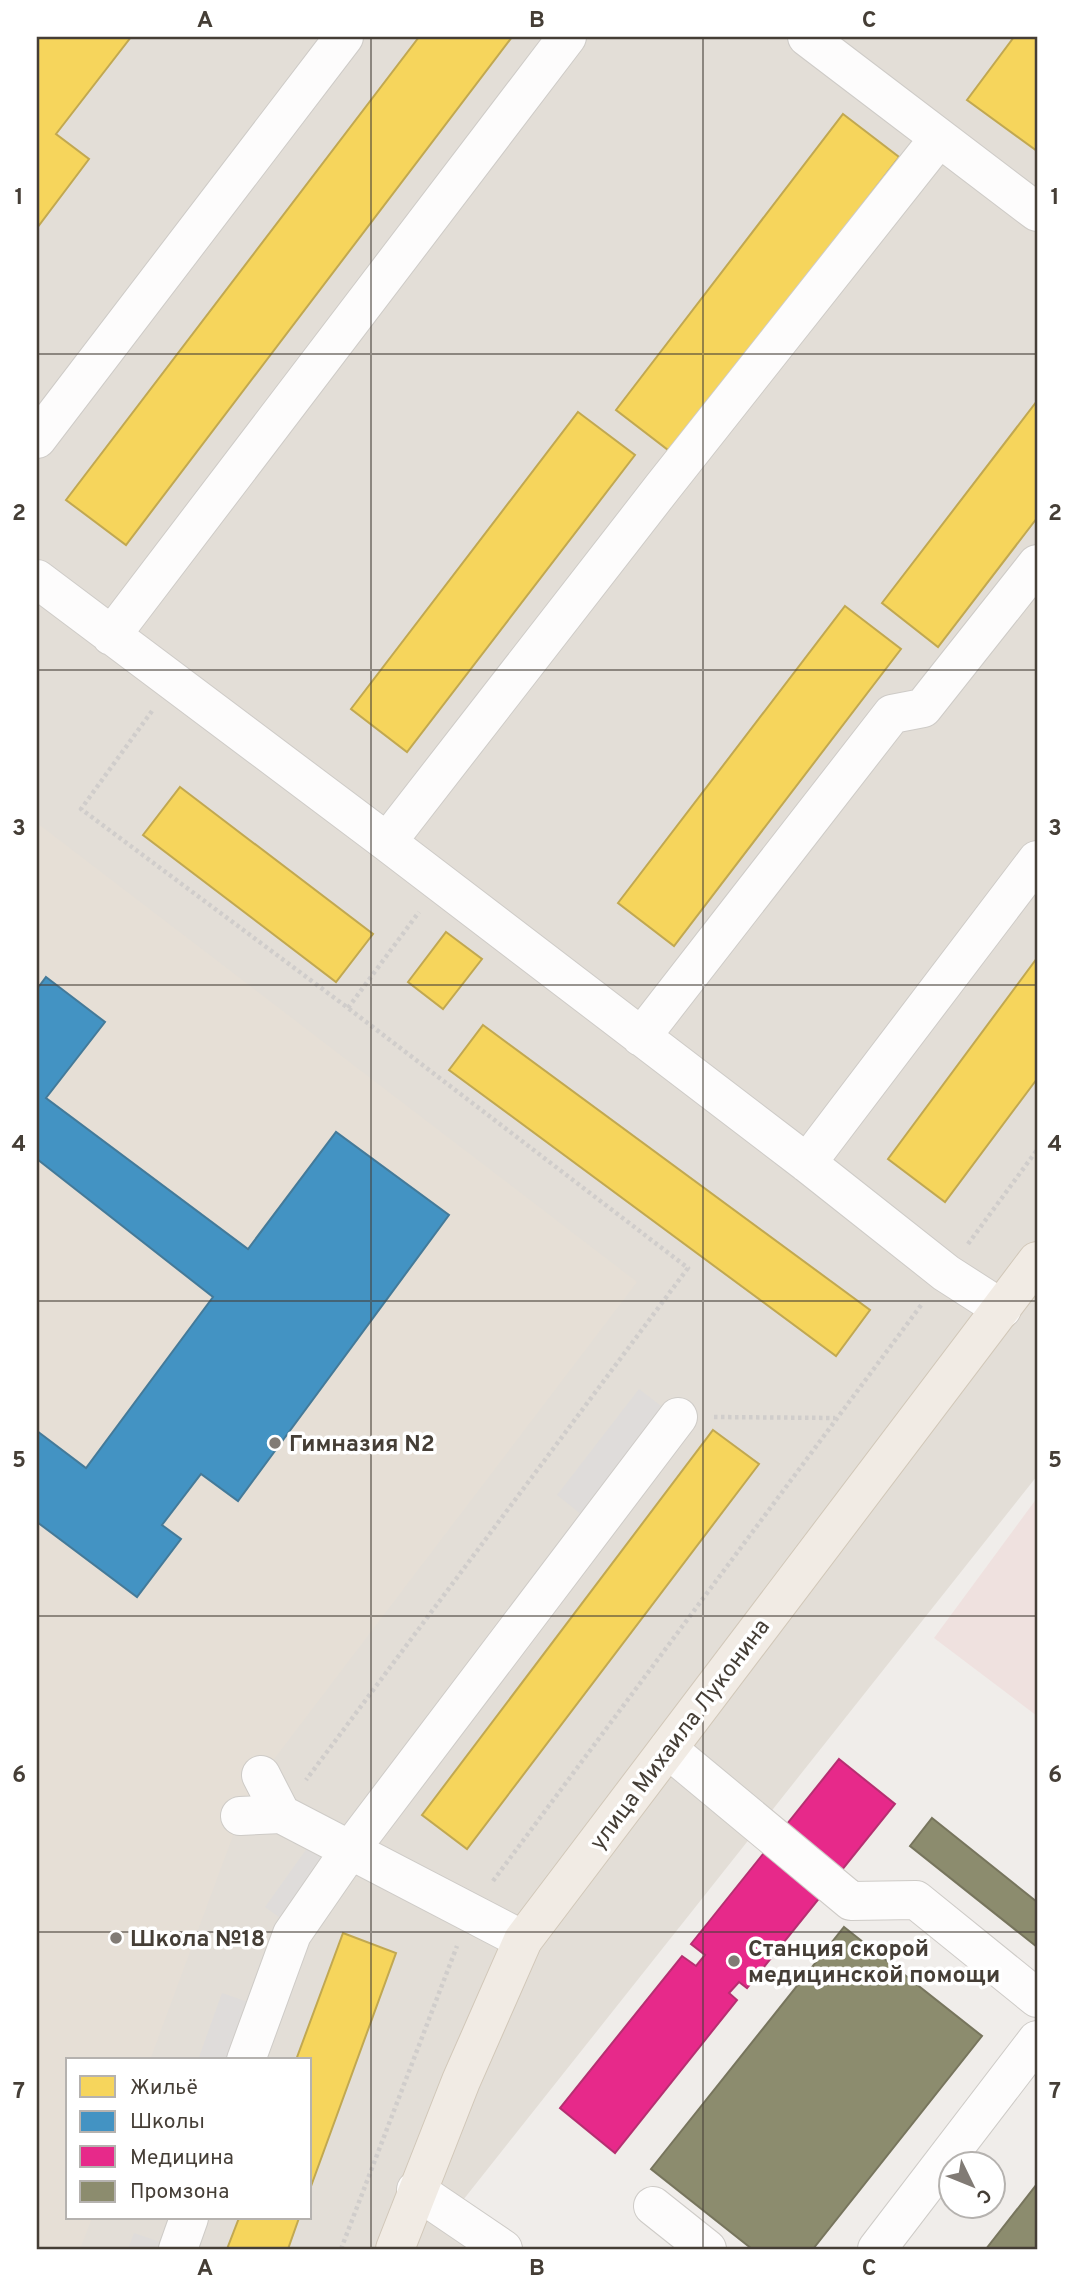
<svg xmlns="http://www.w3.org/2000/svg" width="1074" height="2286" viewBox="0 0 1074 2286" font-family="Overpass,sans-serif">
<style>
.residential{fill:#e3ded7;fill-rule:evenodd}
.education{fill:#e6dfd6}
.medical{fill:#efe1df}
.parking{fill:#dfdcda}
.homes{fill:#f6d55c;stroke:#c1a851;stroke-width:2}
.schools{fill:#4393c3;stroke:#447a99;stroke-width:2}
.health{fill:#e7298a;stroke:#b62f71;stroke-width:2}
.industry{fill:#8c8c6e;stroke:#77755d;stroke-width:2}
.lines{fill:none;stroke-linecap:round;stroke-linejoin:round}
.minor-casing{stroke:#cecbc7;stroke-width:40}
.major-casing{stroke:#d1c7b8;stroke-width:40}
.path{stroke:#d0cdcb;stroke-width:4.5;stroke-dasharray:3.5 3.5;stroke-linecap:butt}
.minor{stroke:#fdfcfc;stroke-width:38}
.major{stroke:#f1ebe4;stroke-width:38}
.grid{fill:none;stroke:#453e36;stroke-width:2;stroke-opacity:0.55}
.poi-dot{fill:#817b75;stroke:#fff;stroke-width:2.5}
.labels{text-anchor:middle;stroke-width:7;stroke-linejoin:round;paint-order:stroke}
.poi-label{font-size:23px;font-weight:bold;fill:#453e36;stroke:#fff;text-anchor:start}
.street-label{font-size:23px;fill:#453e36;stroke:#fff}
.neatline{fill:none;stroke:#453e36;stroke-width:2.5}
.grid-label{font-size:23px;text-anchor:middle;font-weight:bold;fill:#453e36}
</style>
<rect width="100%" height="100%" fill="#f0edea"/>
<path class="residential" d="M37,37H1037V1476L452,2214L503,2249H37ZM68,2060H310V2218H68Z"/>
<path class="education" d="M37,823L637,1282L249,1792L150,2060H68V2218H92L80,2249H37Z"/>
<path class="medical" d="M1037,1498V1716L934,1638Z"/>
<path class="parking" d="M639,1389L669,1412L587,1519L557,1495Z
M315,1837L337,1853L287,1923L265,1907Z
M222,1993L257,2005L238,2060H198Z
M134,2233L169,2245L168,2249H128Z"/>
<path class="homes" d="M37,37H131L56,134L89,159L37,228Z
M419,37H512L126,545L66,500Z
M1014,37H1037V151L967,100Z
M843,114L899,157L672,453L616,410Z
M1037,401V518L938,647L882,603Z
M578,412L635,455L407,752L351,709Z
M845,606L901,649L674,946L618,903Z
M180,787L373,934L336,982L143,835Z
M446,932L482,959L443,1009L408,982Z
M1037,958V1079L945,1202L888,1159Z
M483,1025L870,1310L836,1356L449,1070Z
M713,1430L759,1464L467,1849L422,1815Z
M343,1933L396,1953L310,2189V2060H296Z
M239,2218H299L288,2249H227Z"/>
<path class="schools" d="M46,977L105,1022L46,1098L248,1249L336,1132L449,1215L238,1501L201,1474L162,1525L181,1539L137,1597L37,1522V1431L86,1468L213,1297L37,1159V989Z"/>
<path class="health" d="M839,1759L895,1804L747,1988L739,1982L729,1993L737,2000L615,2153L560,2108L682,1956L696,1966L705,1955L691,1944Z"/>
<path class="industry" d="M932,1818L1037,1902V1947L910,1846Z
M844,1927L982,2036L813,2249H752L651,2169Z
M1037,2184V2249H986Z"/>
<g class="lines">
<defs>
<path id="minor" d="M807,37L1037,212
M37,439L344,37
M37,579L387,842L807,1163L946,1273L1002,1309
M111,636L567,37
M387,842L662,488L939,138
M641,1037L892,714L923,708L1037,564
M807,1163L1037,860
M668,1749L851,1901L916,1900L1037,1998
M261,1775L281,1814L523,1940
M240,1816L281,1814
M246,2060L292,1934L350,1850L678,1417
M416,2190L503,2249
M653,2206L707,2249
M178,2249L189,2218
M877,2249L1037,2040"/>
<path id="major" d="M395,2249L461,2081L523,1940L1037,1261"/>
</defs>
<use href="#minor" class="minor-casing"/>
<use href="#major" class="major-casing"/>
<path class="path" d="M152,711L81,809L348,1008L688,1268L306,1780
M348,1008L419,912
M968,1244L1037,1150
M714,1417L835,1418
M493,1881L922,1304
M341,2249L457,1946"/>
<use href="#minor" class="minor"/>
<use href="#major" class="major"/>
</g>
<path class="grid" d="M371,37V2249M703,37V2249M37,354H1037M37,670H1037M37,985H1037M37,1301H1037M37,1616H1037M37,1932H1037"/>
<g class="poi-dot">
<circle cx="275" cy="1443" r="7"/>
<circle cx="116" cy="1938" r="7"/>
<circle cx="734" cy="1961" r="7"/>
</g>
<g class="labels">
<g class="poi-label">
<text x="289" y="1451">Гимназия N2</text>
<text x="130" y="1946">Школа №18</text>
<text x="748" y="1956">Станция скорой<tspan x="748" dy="26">медицинской помощи</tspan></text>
</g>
<g class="street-label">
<text transform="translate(679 1734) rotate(-53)" y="8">улица Михаила Луконина</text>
</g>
</g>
<rect width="1074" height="2286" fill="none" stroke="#ffffff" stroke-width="77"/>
<rect x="66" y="2058" width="245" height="161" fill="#ffffff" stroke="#b5b2af" stroke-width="2"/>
<rect x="80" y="2076" width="35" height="21" fill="#f6d55c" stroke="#b5b2af" stroke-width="2"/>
<text x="130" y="2094" font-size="21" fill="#453e36">Жильё</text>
<rect x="80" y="2111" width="35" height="21" fill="#4393c3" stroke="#b5b2af" stroke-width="2"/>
<text x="130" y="2128" font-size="21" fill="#453e36">Школы</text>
<rect x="80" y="2146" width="35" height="21" fill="#e7298a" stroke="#b5b2af" stroke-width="2"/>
<text x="130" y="2164" font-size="21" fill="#453e36">Медицина</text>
<rect x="80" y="2181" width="35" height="21" fill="#8c8c6e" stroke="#b5b2af" stroke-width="2"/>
<text x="130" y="2198" font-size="21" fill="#453e36">Промзона</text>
<g transform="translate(972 2185) rotate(133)"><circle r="33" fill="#ffffff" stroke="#b5b2af" stroke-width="2"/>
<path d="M0-5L12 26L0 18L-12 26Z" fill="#817b75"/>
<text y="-10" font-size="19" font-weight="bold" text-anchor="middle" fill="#453e36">С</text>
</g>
<rect x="38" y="38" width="998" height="2210" class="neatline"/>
<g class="grid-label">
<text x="205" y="27">A</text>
<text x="537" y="27">B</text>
<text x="869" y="27">C</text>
<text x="19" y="204">1</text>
<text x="1055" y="204">1</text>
<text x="19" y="520">2</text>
<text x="1055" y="520">2</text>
<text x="19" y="835">3</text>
<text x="1055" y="835">3</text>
<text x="19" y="1151">4</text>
<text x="1055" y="1151">4</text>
<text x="19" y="1467">5</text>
<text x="1055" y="1467">5</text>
<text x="19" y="1782">6</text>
<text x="1055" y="1782">6</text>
<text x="19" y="2098">7</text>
<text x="1055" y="2098">7</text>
<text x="205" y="2275">A</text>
<text x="537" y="2275">B</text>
<text x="869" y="2275">C</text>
</g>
</svg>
